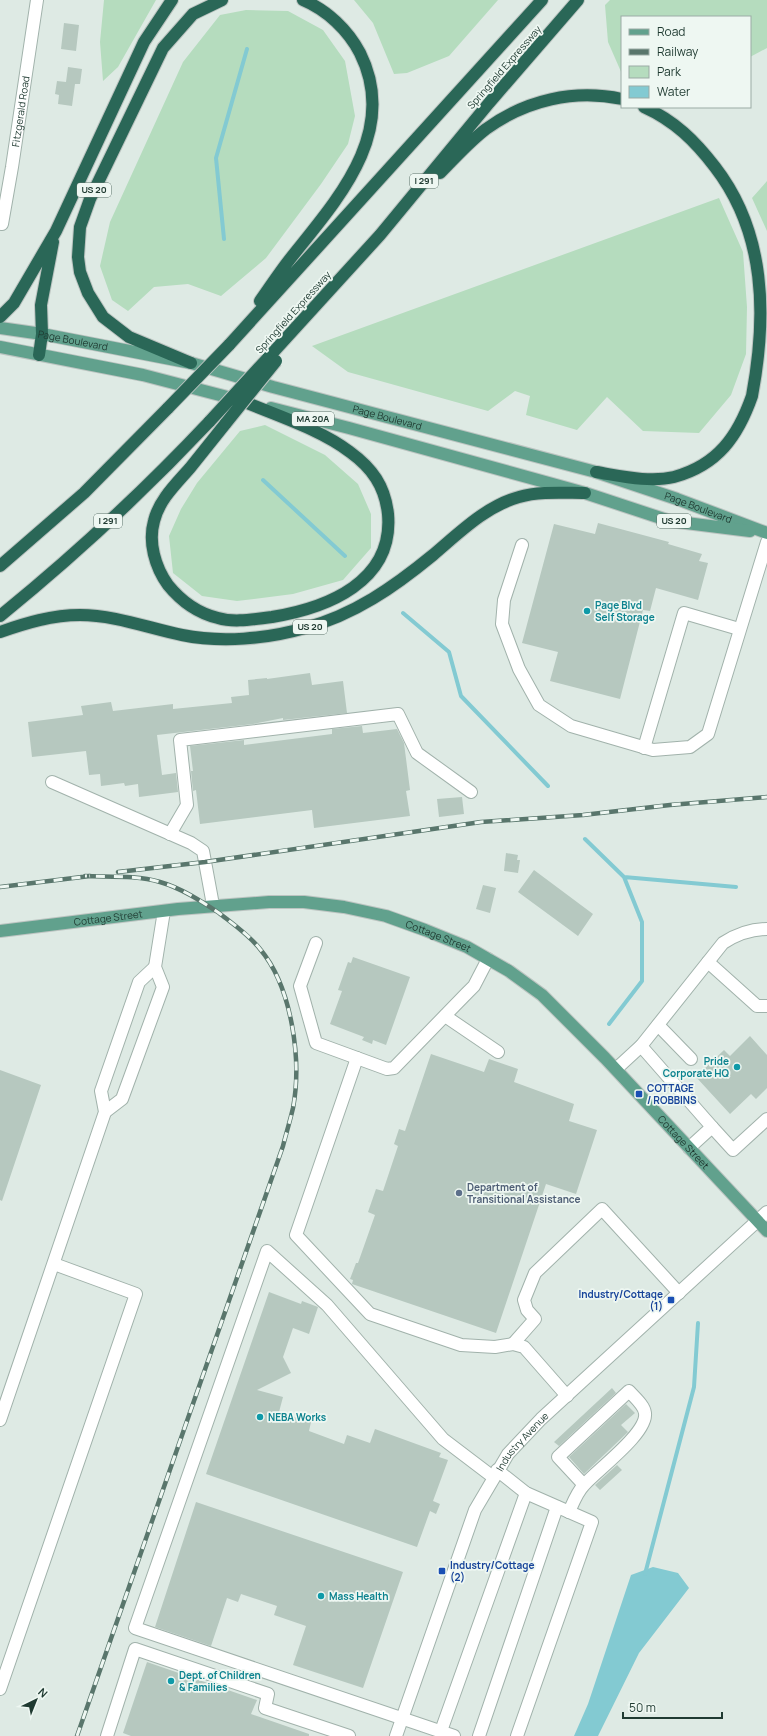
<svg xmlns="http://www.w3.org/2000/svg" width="767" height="1736" viewBox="0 0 767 1736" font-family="Manrope,sans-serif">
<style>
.green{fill:#b5dcbe}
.water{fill:#83cad2}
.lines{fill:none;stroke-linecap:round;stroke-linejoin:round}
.stream{stroke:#83cad2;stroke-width:4}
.building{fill:#b6c8bf}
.minor-casing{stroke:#a1b2ab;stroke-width:14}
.major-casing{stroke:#bcc4c1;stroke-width:14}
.highway-casing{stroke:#bcc4c1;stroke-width:14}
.minor{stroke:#fff;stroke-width:12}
.major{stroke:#61a18d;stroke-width:12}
.highway{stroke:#2a6757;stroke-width:12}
.rail-casing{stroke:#59766c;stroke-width:4.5}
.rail{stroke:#eef7f2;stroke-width:3;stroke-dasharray:9;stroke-linecap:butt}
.highway-bridge-casing{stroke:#bcc4c1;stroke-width:14;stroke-linecap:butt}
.highway-bridge{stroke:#2a6757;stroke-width:12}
.culture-dot{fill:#0f9aa8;stroke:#eef7f2;stroke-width:1.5}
.transit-dot{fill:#1a4fb4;stroke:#eef7f2;stroke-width:1.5}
.service-dot{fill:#5c6f8a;stroke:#eef7f2;stroke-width:1.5}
.labels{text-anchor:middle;stroke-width:3.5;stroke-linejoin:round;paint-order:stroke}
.shield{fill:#eef7f2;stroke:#5d736b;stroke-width:1}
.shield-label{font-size:9px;font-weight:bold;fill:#1f3a31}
.street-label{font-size:10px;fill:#1f3a31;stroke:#eef7f2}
.culture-label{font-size:10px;font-weight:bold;fill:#0d838f;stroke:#eef7f2;text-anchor:start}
.transit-label{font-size:10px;font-weight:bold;fill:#164399;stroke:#eef7f2;text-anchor:start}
.service-label{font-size:10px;font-weight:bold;fill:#4e5e75;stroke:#eef7f2;text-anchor:start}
</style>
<rect width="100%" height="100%" fill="#deeae4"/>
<path class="green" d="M104,0H156L118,67L103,81L100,42Z
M354,0H498L449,56L407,73L394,74L373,23Z
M610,0H767V48L750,57V17H622V74L608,42L605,5Z
M246,10L288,11L323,30L345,61L355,116L348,144L321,184L266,258L221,296L188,284L154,287L128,311L112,300L100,266L110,222L183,62L220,15Z
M767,181V231L752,198Z
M719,198L743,252L747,307L746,354L731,395L699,433L643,431L607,397L577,430L526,415L530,396L515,391L488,411L348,372L312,346Z
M265,425L325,455L358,484L371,514V548L343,580L293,594L237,601L202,596L173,573L169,536L181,509L197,483L240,431Z"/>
<path class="water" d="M653,1567L678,1573L689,1588L639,1653L598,1736H574L588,1704L631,1575Z"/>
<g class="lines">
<path class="stream" d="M224,239L216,158L247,49
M263,480L345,556
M403,613L449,652L461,696L548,786
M585,839L624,877L642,922V981L609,1024
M624,877L736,887
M645,1574L694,1387L698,1323"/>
</g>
<path class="building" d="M64,23L79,25L76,51L61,49Z
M68,67L82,69L80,84H75L72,106L58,104L59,95L55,94L57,81L66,82Z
M598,523L669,542L668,544L702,554L699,561L708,563L698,600L656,588L650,611L643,610L620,699L550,681L558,652L522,643L554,524L595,534Z
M310,673L312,685L343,681L347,713L283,720V718L253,724L157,735L162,775L176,773L178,792L139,797L138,784L125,786L124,783L101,786L100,774L89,775L86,751L32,757L28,722L83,715L81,706L111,702L113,711L173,704V709L232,703L231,697L249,695L248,680L267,678V679Z
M362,726L363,733L397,729L404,743L410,790L406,791L410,816L314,828L312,810L200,824L196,790L193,791L191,771H193L190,746L244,740V745L332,734V729Z
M462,797L464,814L439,817L437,799Z
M506,853L518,855L517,860H520L518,873L504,871Z
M534,870L593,914L578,936L518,892Z
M483,885L496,888L490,913L476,909Z
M353,957L410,977L386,1045L373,1040L372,1044L362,1040L364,1037L330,1024L342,991L338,990L348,962L351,963Z
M750,1036L767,1055V1088L756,1099L751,1094L730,1114L696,1077L724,1050L730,1056Z
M431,1054L484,1072L489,1059L518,1069L514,1082L574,1104L569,1121L597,1130L576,1194L546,1184L496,1333L352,1284L353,1280L350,1279L356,1263H358L375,1215L368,1212L376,1189L383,1191L398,1146L394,1144L399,1129L405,1131Z
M0,1070L41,1085L2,1201L0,1200Z
M269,1292L301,1304L302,1301L318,1307L309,1334L293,1328L283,1357L291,1373L257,1390L283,1397L279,1412L311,1422L309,1431L344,1444L347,1435L370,1443L375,1429L441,1453L439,1457L448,1460L433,1501L440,1504L436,1514L430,1511L417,1547L206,1474Z
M612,1388L616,1393L559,1446L554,1442Z
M626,1404L635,1413L621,1425L628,1432L584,1474L569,1457Z
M617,1465L622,1470L600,1490L595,1485Z
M196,1502L403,1572L363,1688L293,1665L306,1626L274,1615L277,1606L241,1594L238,1602L227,1598L211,1646L155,1627Z
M147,1662L257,1700L251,1714L309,1734V1736H131L123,1733Z"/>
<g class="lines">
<defs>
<g id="minor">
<path id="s1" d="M2,224L12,167L37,0"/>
<path d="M522,545L504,600L502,624L519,669L539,705L571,726L653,750L690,747L708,734L767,542"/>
<path d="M644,748L684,613L739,629"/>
<path d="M52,782L191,843L203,851L213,905"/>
<path d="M170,834L187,805L180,740L398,714L417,753L471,792"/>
<path d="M316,943L300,986L316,1043L387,1069L394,1068L466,994L474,986L488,959"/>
<path d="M708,962L757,1006H767"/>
<path d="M445,1016L498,1052"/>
<path d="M658,1025L691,1059"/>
<path d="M641,1046L712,1127L689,1148"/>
<path d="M357,1058L296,1235L370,1314L461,1345L495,1347L513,1344L524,1347L567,1396"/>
<path d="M616,1069L641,1046L723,943C737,934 750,929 767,929"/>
<path d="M105,1112L122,1099L163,987L155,967L164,911"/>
<path d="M712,1127L733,1150L767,1119"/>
<path d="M513,1344L535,1319L527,1310L524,1300L535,1273L602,1209L679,1293"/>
<path d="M0,1420L105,1112L101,1091L139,982L155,967"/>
<path d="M497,1470L526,1493L592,1522L517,1736"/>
<path d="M569,1512C573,1503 577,1492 584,1485C597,1470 648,1433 645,1413C644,1405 634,1397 629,1391L558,1457L584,1485"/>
<path d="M0,1689L136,1294L54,1264"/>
<path d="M441,1731L526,1493"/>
<path d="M107,1736L135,1649L268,1694L265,1708L349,1736"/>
<path id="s2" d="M396,1736L475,1510L508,1454L541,1419L767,1212"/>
<path d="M454,1736L135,1628L267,1251L327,1305L443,1439L493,1477"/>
<path d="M479,1736L557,1507"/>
</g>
<g id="major">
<path id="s3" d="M0,328L42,334L191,363L273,387L596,472L677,499L767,533"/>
<path d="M0,347L143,375L239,400"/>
<path d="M271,408L349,428L585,493L670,521L750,531"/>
<path id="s4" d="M0,931L178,909L269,902H304L344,907L386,916L425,930L467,947L509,971L542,995L605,1058L767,1231"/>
</g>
<path id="highway" d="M440,173C455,158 469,142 486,129C526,100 574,89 622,99
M260,301C270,287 279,273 290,259C336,201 400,133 360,53C348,30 327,10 303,0
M0,317L14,303L56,231L144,42L172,0
M229,345L542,0
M39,355L42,334L41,305L53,242
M267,359L380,235L489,103L578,0
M191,363L129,337L103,317L88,293L80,272L78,257L80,227L90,199L163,48L193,14L222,0
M226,423C214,438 202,453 190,468C176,484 159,500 154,521C148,542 155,567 168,585C181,601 197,613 218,618C235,623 254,619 272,617C327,608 394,582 388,514C385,486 372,468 350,452C320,429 275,415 240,400
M596,472C621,476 650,483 674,477C718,465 738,436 752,396C767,316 766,233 715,167C695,141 675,121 644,107
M0,566L84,493L168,408
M0,616C74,556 145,490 210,421
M0,632C26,623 52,615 80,615C115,615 148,628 182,635C221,643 267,639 305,628C354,615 394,587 433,555C459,533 486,506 519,497C539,491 564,493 585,493"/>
</defs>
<use href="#minor" class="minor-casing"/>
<use href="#major" class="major-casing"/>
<use href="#highway" class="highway-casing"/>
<use href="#minor" class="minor"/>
<use href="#major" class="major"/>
<use href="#highway" class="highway"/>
<defs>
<path id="rail" d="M118,872L205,862L481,822L583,815L670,805L767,797
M0,887L90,876
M77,1736L283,1146C286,1134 290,1121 293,1108C302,1060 292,987 260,949C249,935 233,924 219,913C201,901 181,888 160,882C136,875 110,877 85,876"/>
</defs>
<use href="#rail" class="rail-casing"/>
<use href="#rail" class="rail"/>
<defs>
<path id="highway-bridge" d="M168,408L229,345
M210,421L267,359
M226,423L276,361"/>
</defs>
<use href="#highway-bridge" class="highway-bridge-casing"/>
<use href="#highway-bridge" class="highway-bridge"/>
</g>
<g class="culture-dot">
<circle cx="587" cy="611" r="4"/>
<circle cx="737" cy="1067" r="4"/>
<circle cx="260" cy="1417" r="4"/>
<circle cx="321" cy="1596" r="4"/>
<circle cx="171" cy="1681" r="4"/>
</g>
<g class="transit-dot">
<rect x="635" y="1090" width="8" height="8" rx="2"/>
<rect x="667" y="1296" width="8" height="8" rx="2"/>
<rect x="438" y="1567" width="8" height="8" rx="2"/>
</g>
<circle class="service-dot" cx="459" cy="1193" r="4"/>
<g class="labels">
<g class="shield">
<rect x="410" y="174" width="28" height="14" rx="3"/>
<rect x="77" y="183" width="34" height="14" rx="3"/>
<rect x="292" y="412" width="42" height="14" rx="3"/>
<rect x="94" y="514" width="28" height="14" rx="3"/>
<rect x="657" y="514" width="34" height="14" rx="3"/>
<rect x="293" y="620" width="34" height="14" rx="3"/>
</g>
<g class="shield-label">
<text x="424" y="184">I 291</text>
<text x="94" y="193">US 20</text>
<text x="313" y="422">MA 20A</text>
<text x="108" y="524">I 291</text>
<text x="674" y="524">US 20</text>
<text x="310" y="630">US 20</text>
</g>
<g class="street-label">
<text transform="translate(504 67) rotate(-49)" y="4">Springfield Expressway</text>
<text dy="4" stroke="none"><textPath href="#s1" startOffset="114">Fitzgerald Road</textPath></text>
<text transform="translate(293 312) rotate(-48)" y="4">Springfield Expressway</text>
<text dy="4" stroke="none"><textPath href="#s3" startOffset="74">Page Boulevard</textPath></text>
<text dy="4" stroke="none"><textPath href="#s3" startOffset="398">Page Boulevard</textPath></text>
<text dy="4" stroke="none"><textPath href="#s3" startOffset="722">Page Boulevard</textPath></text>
<text dy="4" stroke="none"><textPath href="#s4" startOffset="109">Cottage Street</textPath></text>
<text dy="4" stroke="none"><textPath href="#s4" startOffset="445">Cottage Street</textPath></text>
<text dy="4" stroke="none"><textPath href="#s4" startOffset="769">Cottage Street</textPath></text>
<text dy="4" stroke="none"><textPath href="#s2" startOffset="323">Industry Avenue</textPath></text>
</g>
<g class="culture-label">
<text x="595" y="609">Page Blvd<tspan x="595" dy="12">Self Storage</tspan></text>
<text x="729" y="1065" text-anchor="end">Pride<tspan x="729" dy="12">Corporate HQ</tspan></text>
<text x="268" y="1421">NEBA Works</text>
<text x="329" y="1600">Mass Health</text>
<text x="179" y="1679">Dept. of Children<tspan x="179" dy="12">&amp; Families</tspan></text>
</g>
<g class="transit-label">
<text x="647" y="1092">COTTAGE<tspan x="647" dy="12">/ ROBBINS</tspan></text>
<text x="663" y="1298" text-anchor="end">Industry/Cottage<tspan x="663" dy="12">(1)</tspan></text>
<text x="450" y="1569">Industry/Cottage<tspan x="450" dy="12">(2)</tspan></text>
</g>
<g class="service-label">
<text x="467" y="1191">Department of<tspan x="467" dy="12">Transitional Assistance</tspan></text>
</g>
</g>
<rect x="621" y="16" width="130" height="92" fill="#eef7f2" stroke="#9baba5"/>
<rect x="629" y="29" width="20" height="6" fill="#61a18d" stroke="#9baba5"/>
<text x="657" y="36" font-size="12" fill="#1f3a31">Road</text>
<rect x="629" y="49" width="20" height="6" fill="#59766c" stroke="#9baba5"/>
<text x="657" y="56" font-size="12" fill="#1f3a31">Railway</text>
<rect x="629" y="66" width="20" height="12" fill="#b5dcbe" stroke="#9baba5"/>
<text x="657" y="76" font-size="12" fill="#1f3a31">Park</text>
<rect x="629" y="86" width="20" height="12" fill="#83cad2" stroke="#9baba5"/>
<text x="657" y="96" font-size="12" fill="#1f3a31">Water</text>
<g transform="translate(36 1700) rotate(43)" stroke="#eef7f2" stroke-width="3" paint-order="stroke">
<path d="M0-3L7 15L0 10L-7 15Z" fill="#1f3a31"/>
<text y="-6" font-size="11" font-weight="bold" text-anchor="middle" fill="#1f3a31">N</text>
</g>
<path d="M623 1712v6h99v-6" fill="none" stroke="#1f3a31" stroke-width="2"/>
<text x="629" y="1712" font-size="12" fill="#1f3a31" stroke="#eef7f2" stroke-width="3" paint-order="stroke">50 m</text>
</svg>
